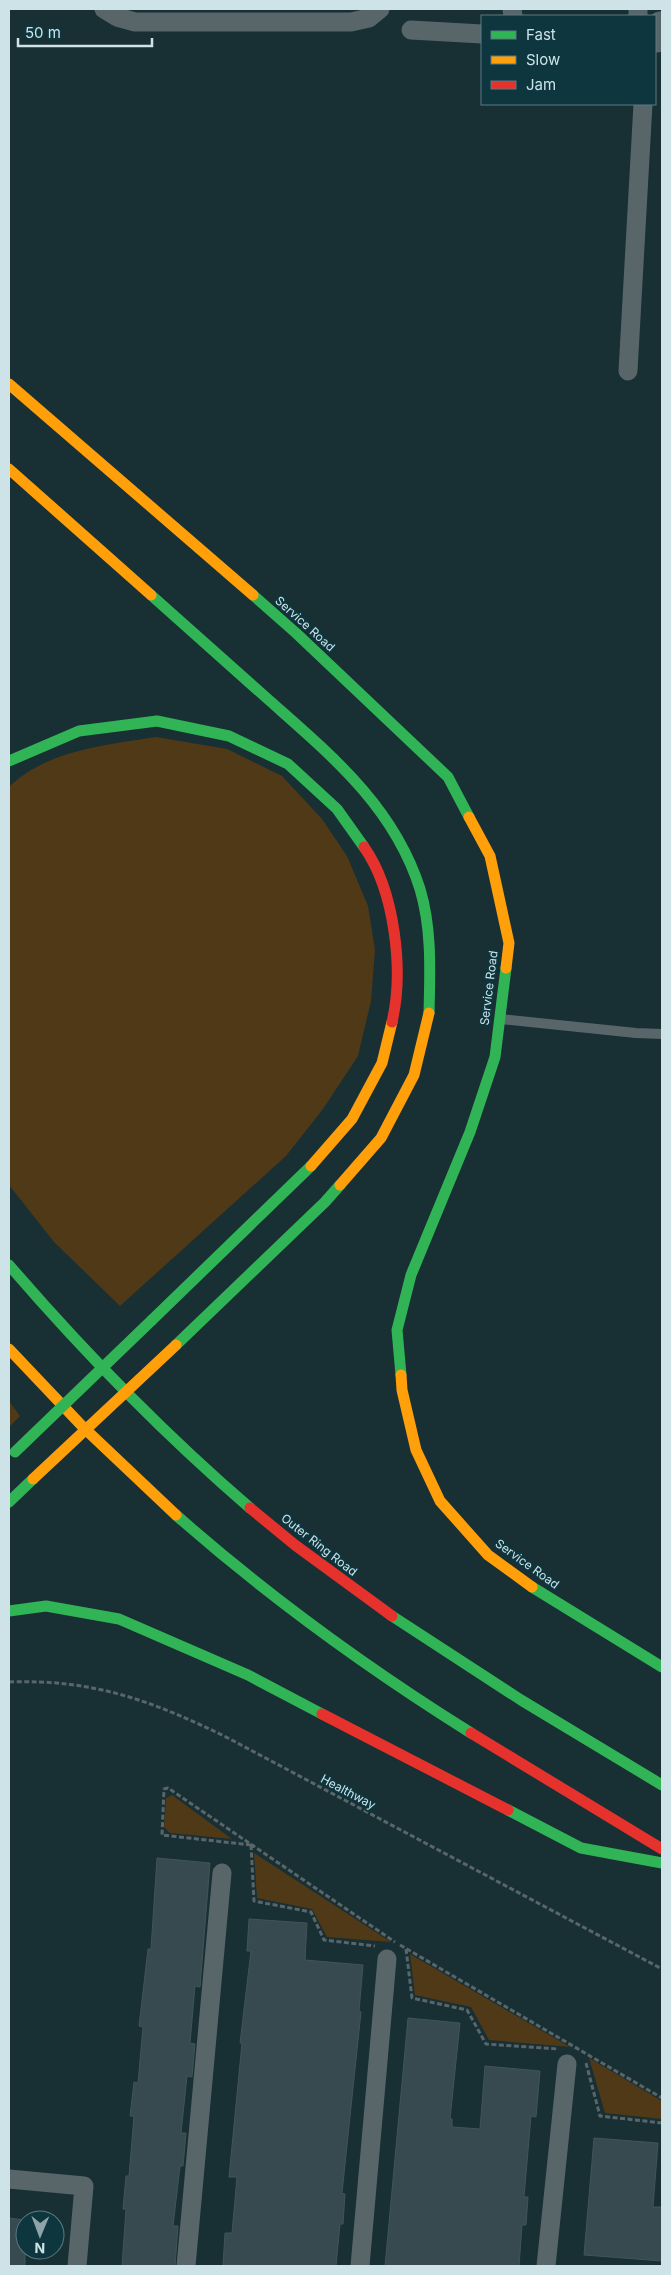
<svg xmlns="http://www.w3.org/2000/svg" width="671" height="2275" viewBox="0 0 671 2275" font-family="Inter,sans-serif">
<style>
.green{fill:#503917}
.building{fill:#364a4f;stroke:#425458}
.lines{fill:none;stroke-linecap:round;stroke-linejoin:round}
.path{stroke:#58666a;stroke-width:3;stroke-dasharray:5 2.5;stroke-linecap:butt}
.lane{stroke:#58666a;stroke-width:10}
.street{stroke:#58666a;stroke-width:19}
.fast{stroke:#30b455;stroke-width:11}
.slow{stroke:#ff9f0a;stroke-width:11}
.jam{stroke:#e5322d;stroke-width:11}
.fast-bridge{stroke:#30b455;stroke-width:11}
.slow-bridge{stroke:#ff9f0a;stroke-width:11}
.labels{text-anchor:middle;stroke-width:4;stroke-linejoin:round;paint-order:stroke}
.street-label{font-size:12px;fill:#cee3e8;stroke:#0d363f}
</style>
<rect width="100%" height="100%" fill="#182f34"/>
<path class="green" d="M156,737L227,749L282,776L322,819L347,856L368,906L375,950L371,1001L358,1056L323,1109L286,1156L120,1306L54,1242L9,1185V787C47,750 106,745 156,737Z
M9,1401L20,1416L9,1427Z
M172,1795L232,1839L170,1833L164,1827L166,1798Z
M254,1853L391,1942L327,1937L312,1909L257,1898Z
M410,1954L570,2047L489,2040L471,2007L415,1995Z
M589,2058L662,2101V2119L605,2113Z"/>
<path class="building" d="M157,1858L210,1863L200,1987L195,1986L190,2043L195,2044L192,2077L187,2076L181,2133H186L183,2166H180L173,2226H178L175,2266H122L126,2209H123L126,2176H129L134,2116H130L134,2082L138,2083L143,2027L139,2026L148,1949H151Z
M249,1919L307,1923L305,1960L363,1965L359,2011L361,2012L342,2193L345,2194L343,2224H340L336,2266L223,2265L225,2233H232L237,2177H229L242,2043H240L251,1951H247Z
M408,2018L460,2023L450,2119H452V2127L480,2129L485,2066L540,2071L536,2117L531,2116L524,2197H528L526,2225H522L519,2266H385Z
M594,2138L658,2143L653,2207H662V2261L584,2255Z
M9,2218L25,2220V2266H9Z"/>
<g class="lines">
<path class="path" d="M9,1682C94,1679 153,1701 228,1738L662,1969
M251,1845L162,1835L164,1789L168,1788L395,1942
M251,1845L254,1901L311,1912L324,1940L375,1946
M400,1945L662,2098
M406,1949L412,1998L467,2010L486,2044L558,2049
M586,2063L600,2116L662,2123"/>
<path class="lane" d="M500,1019L636,1033L662,1034"/>
<path class="street" d="M104,9L117,17L135,22H351L369,18L380,9
M512,9L513,16
M638,16V9
M411,30L482,34
M658,43L659,21H662
M628,371L643,104
M9,2179L84,2186L77,2266
M186,2266L222,1873
M360,2266L387,1959
M546,2266L567,2064"/>
<path class="fast" d="M151,595C191,631 231,666 270,701C332,756 394,807 420,889C432,929 430,971 429,1013
M253,595L296,633L448,777L469,817
M9,761L79,731L157,721L229,736L288,764L337,809L364,847
M9,1265C84,1352 163,1433 250,1508
M152,1320L311,1166
M176,1345L325,1202L340,1185
M401,1375L397,1330L411,1275L470,1132L495,1057L506,968
M9,1502L33,1479
M176,1515C268,1596 367,1668 471,1733
M532,1587L662,1667
M9,1611L46,1606L119,1619L248,1675L322,1714
M392,1616L521,1700L662,1785
M508,1810L581,1848L662,1863"/>
<path class="slow" d="M9,384L253,595
M9,469L151,595
M469,817L490,856L509,943L506,968
M311,1166L352,1119L382,1063L392,1022
M340,1185L381,1138L414,1075L429,1013
M9,1349L83,1427L176,1515
M401,1375L402,1390L416,1450L440,1501L488,1555L532,1587"/>
<path class="jam" d="M364,847C395,891 404,971 392,1022
M250,1508L295,1545L392,1616
M322,1714L508,1810
M471,1733L662,1849"/>
<path class="fast-bridge" d="M15,1452L152,1320"/>
<path class="slow-bridge" d="M33,1479L176,1345"/>
</g>
<g class="labels">
<g class="street-label">
<text transform="translate(305 624) rotate(42)" y="4">Service Road</text>
<text transform="translate(489 988) rotate(-83)" y="4">Service Road</text>
<text transform="translate(319 1545) rotate(38)" y="4">Outer Ring Road</text>
<text transform="translate(527 1564) rotate(36)" y="4">Service Road</text>
<text transform="translate(348 1792) rotate(28)" y="4">Healthway</text>
</g>
</g>
<rect width="671" height="2275" fill="none" stroke="#cee3e8" stroke-width="20"/>
<rect x="481" y="15" width="175" height="90" fill="#0d363f" stroke="#5a7b83"/>
<rect x="491" y="31" width="25" height="8" fill="#30b455" stroke="#5a7b83"/>
<text x="526" y="40" font-size="15" fill="#cee3e8">Fast</text>
<rect x="491" y="56" width="25" height="8" fill="#ff9f0a" stroke="#5a7b83"/>
<text x="526" y="65" font-size="15" fill="#cee3e8">Slow</text>
<rect x="491" y="81" width="25" height="8" fill="#e5322d" stroke="#5a7b83"/>
<text x="526" y="90" font-size="15" fill="#cee3e8">Jam</text>
<g transform="translate(40 2235) rotate(181)"><circle r="24" fill="#0d363f" stroke="#5a7b83"/>
<path d="M0-4L9 19L0 12L-9 19Z" fill="#8ea4a9"/>
<text y="-8" font-size="14" font-weight="bold" text-anchor="middle" fill="#cee3e8">N</text>
</g>
<path d="M18 38v8h134v-8" fill="none" stroke="#cee3e8" stroke-width="2.5"/>
<text x="25" y="38" font-size="15" fill="#cee3e8" stroke="#0d363f" stroke-width="4" paint-order="stroke">50 m</text>
</svg>
